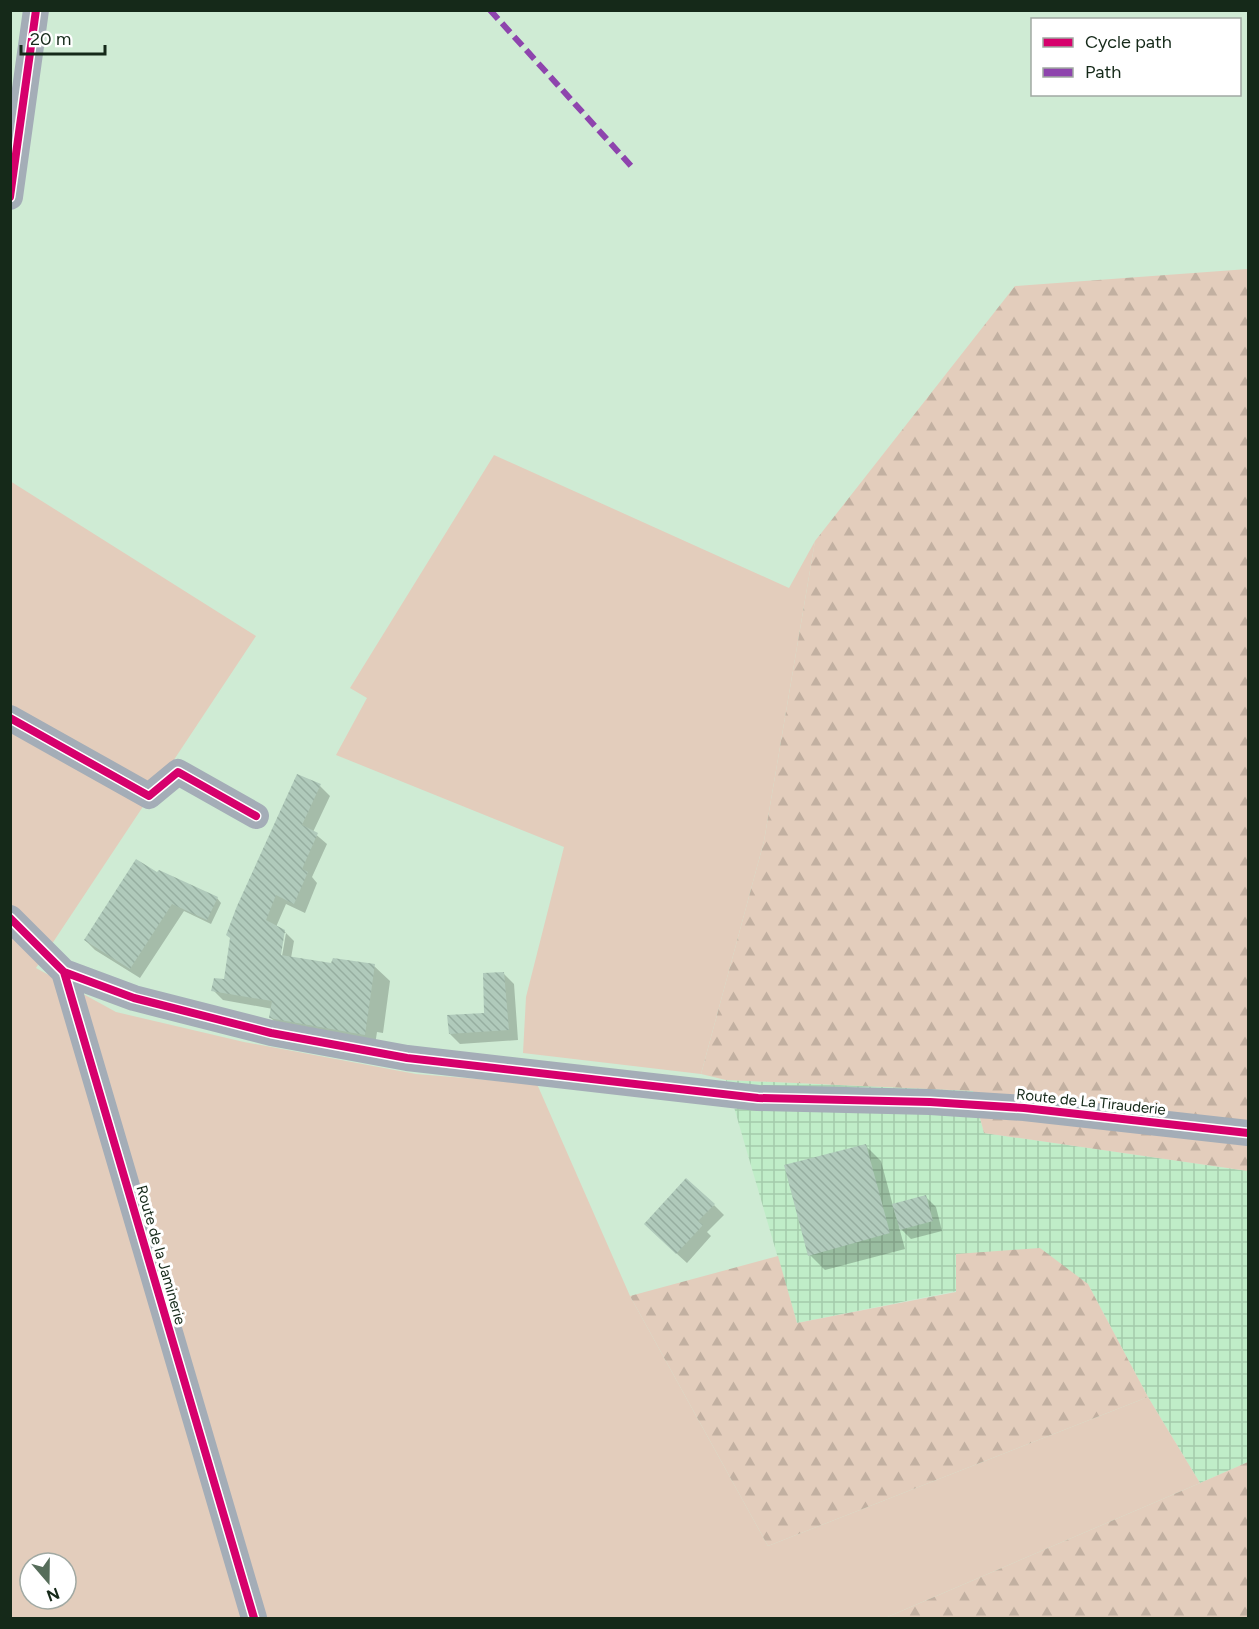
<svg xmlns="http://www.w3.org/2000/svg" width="1259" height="1629" viewBox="0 0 1259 1629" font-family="Figtree,sans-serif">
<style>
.industrial{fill:url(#industrial-grid)}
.green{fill:#e3cdbc;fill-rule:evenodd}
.forest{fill:url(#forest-firs)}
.shadow{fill:#0003;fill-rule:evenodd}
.building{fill:url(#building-back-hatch)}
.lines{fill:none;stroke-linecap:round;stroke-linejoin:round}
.street{stroke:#a4adb7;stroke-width:26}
.quiet{stroke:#8e44ad;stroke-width:6;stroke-dasharray:12 6;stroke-linecap:butt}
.cycleway-casing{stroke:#fff;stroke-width:11}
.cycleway{stroke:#d6006c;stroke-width:8}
.labels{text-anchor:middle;stroke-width:6;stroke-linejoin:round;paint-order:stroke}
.street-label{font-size:15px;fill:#152919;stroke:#fff}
</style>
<defs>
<pattern id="industrial-grid" width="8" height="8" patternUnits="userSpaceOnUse" patternTransform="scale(1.5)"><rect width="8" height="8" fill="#c0edc8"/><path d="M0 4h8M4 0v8" fill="none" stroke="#a4cbab"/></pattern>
<pattern id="forest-firs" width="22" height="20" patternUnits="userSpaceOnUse" patternTransform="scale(1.5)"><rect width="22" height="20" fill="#e3cdbc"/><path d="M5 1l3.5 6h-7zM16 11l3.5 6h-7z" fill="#c2b0a1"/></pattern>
<pattern id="building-back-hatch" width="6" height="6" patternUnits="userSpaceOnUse" patternTransform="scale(1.5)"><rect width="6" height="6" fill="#b0cabb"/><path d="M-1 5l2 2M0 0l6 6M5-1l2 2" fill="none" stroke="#96aea0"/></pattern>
</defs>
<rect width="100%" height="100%" fill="#cfebd4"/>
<path class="industrial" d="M726,1080L973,1091L984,1133L1248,1171V1462L1200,1483L1148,1397L1088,1284L956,1254V1291L797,1323Z"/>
<path class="green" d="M494,455L789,588L815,541L764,841L701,1074L523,1053L526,997L564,847L336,755L367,698L350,688Z
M10,481L256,636L36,968L116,1012L244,1042L416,1074L537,1084L630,1296L768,1546L1148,1397L1200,1483L885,1618H11ZM30,1563H66V1599H30Z"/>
<path class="forest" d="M1248,269V1171L984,1133L973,1091L726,1080L701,1074L764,841L815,541L1015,286Z
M1040,1248L1088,1284L1148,1397L768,1546L630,1296L778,1256L797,1323L956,1292V1254Z
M1248,1462V1618H885L1200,1483Z"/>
<path class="shadow" d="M297,776L320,786L330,796L313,832L327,844L312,877L317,883L305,913L286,904L276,927L284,931L294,941L291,958L332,965L374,966L390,981L383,1033L377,1032L375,1045L281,1028L271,1018L273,1009L223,1000L213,990L225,981ZM283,933H286L281,962H278Z
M156,873L217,898L221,903L211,924L184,911L140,978L95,950L85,940Z
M504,974L514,984L518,1040L460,1044L450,1034L486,1014Z
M866,1146L881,1161L893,1206L926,1197L936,1207L942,1231L911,1239L899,1227L905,1249L825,1270L810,1255Z
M714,1205L724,1215L707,1232L711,1236L687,1263L665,1243Z"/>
<path class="building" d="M297,774L321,784L302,825L318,833L302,869L308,872L294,904L276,895L266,920L285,930L281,955L331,963L333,958L375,964L365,1035L269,1018L272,1001L211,991L214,978L224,979L230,938L226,935L237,906Z
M136,859L157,872L159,870L218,897L207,920L172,904L130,969L84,940Z
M504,972L509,1030L449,1034L447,1015L484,1013L483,973Z
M866,1144L890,1233L808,1256L784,1165Z
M686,1178L715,1204L698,1221L703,1225L676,1254L644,1224Z
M926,1195L933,1221L900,1230L892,1204Z"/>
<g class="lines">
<path class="street" d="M10,197L36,10
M10,718L149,796L178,772L256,816
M10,918L64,972L254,1618
M64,972L134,998L271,1033L407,1058L758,1098L930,1102L1024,1108L1248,1133"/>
<path class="quiet" d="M490,10L632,167"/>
<defs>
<path id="cycleway" d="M10,197L36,10
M10,718L149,796L178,772L256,816
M10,918L64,972L254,1618
M64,972L134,998L271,1033L407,1058L758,1098L930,1102L1024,1108L1248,1133"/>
</defs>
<use href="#cycleway" class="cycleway-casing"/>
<use href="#cycleway" class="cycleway"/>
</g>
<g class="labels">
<g class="street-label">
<text transform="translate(1091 1102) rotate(6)" y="5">Route de La Tirauderie</text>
<text transform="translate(161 1255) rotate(74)" y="5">Route de la Jaminerie</text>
</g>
</g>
<rect width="1259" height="1629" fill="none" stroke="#152919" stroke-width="24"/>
<rect x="1031" y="18" width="210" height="78" fill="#ffffff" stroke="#a1a9a3" stroke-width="1.5"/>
<rect x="1043" y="38" width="30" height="9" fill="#d6006c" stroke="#a1a9a3" stroke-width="1.5"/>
<text x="1085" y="48" font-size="18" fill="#152919">Cycle path</text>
<rect x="1043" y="68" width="30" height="9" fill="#8e44ad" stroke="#a1a9a3" stroke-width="1.5"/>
<text x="1085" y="78" font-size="18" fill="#152919">Path</text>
<g transform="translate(48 1581) rotate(160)"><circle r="28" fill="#ffffff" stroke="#a1a9a3" stroke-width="1.5"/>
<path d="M0-4.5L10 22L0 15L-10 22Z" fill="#566d5a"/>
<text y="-9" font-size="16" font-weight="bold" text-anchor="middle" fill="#152919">N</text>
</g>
<path d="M21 45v9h84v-9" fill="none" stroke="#152919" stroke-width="3"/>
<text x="30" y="45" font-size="18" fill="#152919" stroke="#ffffff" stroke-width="4.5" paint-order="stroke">20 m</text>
</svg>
